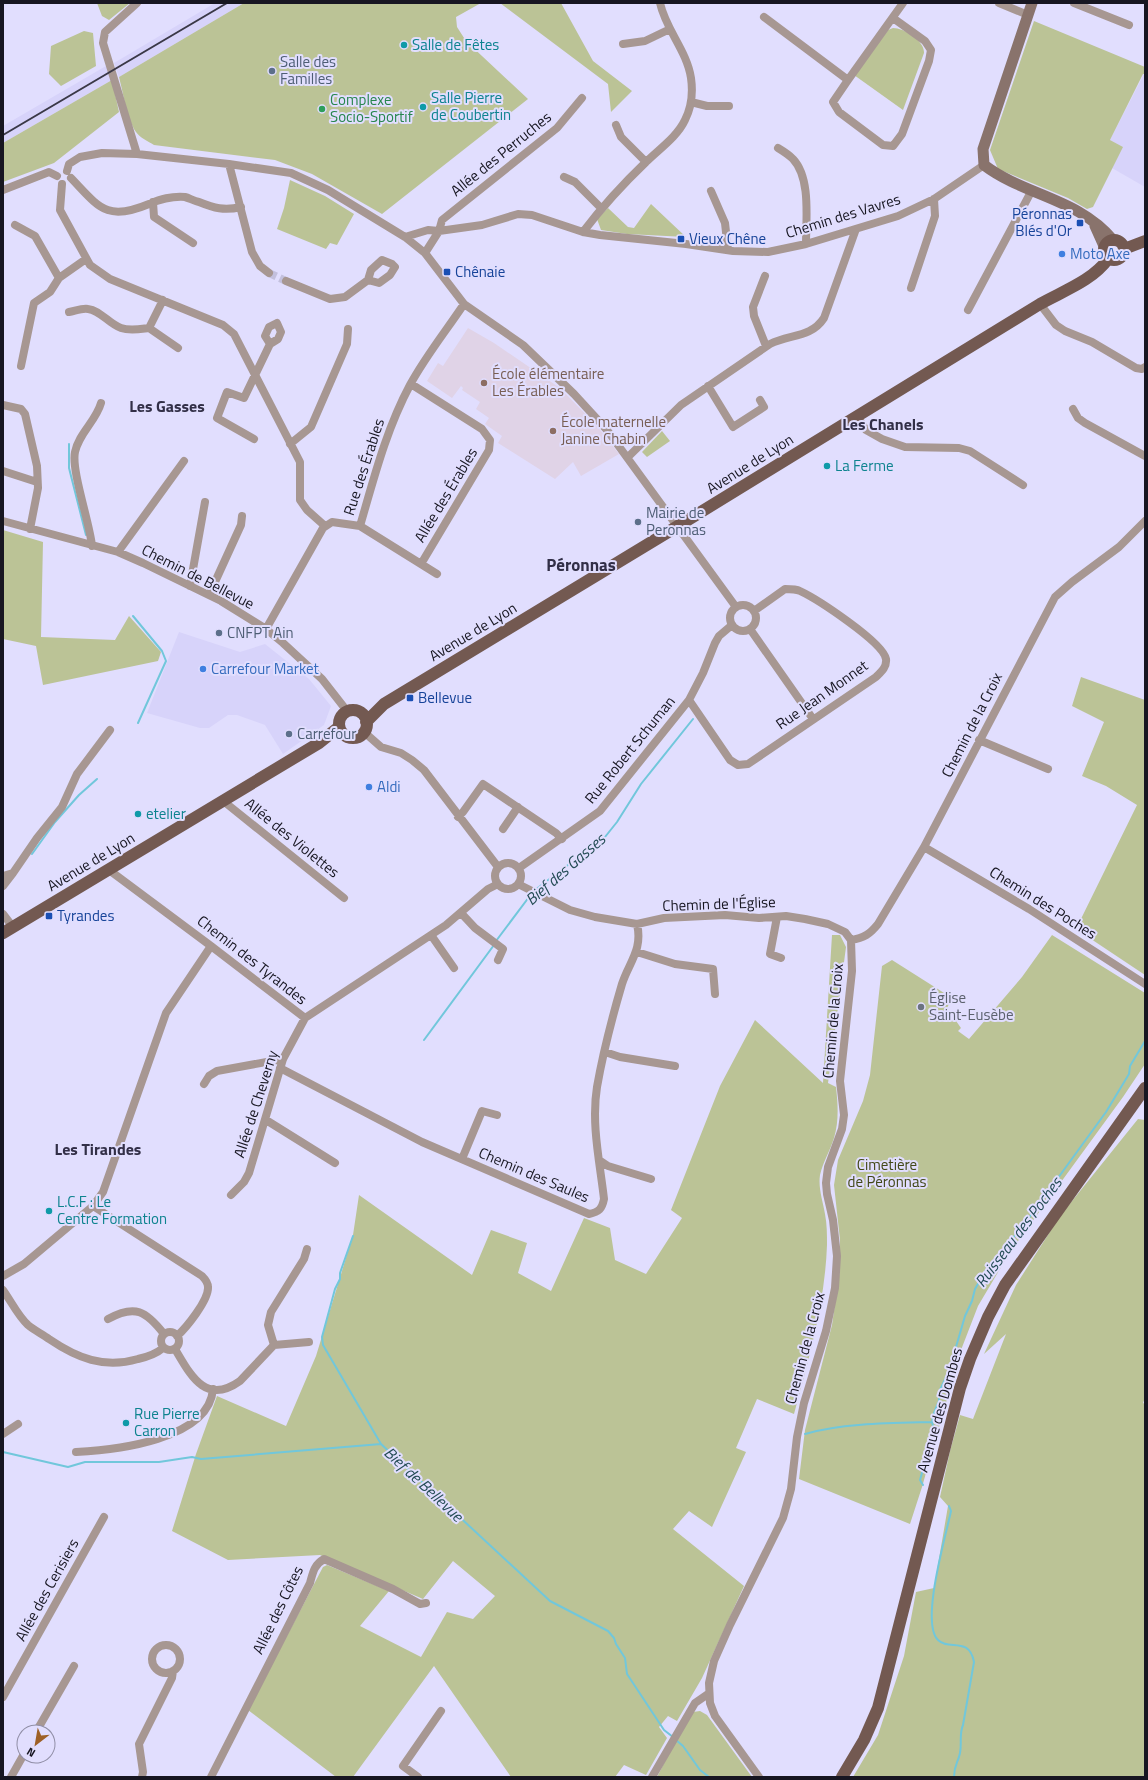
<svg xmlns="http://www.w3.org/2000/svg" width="1148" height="1780" viewBox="0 0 1148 1780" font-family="'Titillium Web',sans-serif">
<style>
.built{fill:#d7d3fa}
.education{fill:#e0d3e7}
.green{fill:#bbc396}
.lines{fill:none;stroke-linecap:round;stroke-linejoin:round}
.stream{stroke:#71c7db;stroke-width:2}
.street-tunnel{stroke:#c3c0dd;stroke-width:8;stroke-dasharray:8 4;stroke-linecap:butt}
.street{stroke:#a79792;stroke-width:8}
.secondary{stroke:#89736c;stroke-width:11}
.primary{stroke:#735951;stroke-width:12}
.rail{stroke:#3a3847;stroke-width:2}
.culture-dot{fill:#0f9aa8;stroke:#e1defe;stroke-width:1.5}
.service-dot{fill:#5c6f8a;stroke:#e1defe;stroke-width:1.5}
.leisure-dot{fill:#2e9e5b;stroke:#e1defe;stroke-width:1.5}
.transit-dot{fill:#1a4fb4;stroke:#e1defe;stroke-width:1.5}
.shop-dot{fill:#3f7fe0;stroke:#e1defe;stroke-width:1.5}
.education-dot{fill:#8d6e63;stroke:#e1defe;stroke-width:1.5}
.worship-dot{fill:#6b7280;stroke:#e1defe;stroke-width:1.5}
.labels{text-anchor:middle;stroke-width:4;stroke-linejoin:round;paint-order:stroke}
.culture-label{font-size:15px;fill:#0d838f;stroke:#e1defe;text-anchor:start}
.service-label{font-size:15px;fill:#4e5e75;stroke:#e1defe;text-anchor:start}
.leisure-label{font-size:15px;fill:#27864d;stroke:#e1defe;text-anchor:start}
.street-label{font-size:15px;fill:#171621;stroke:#e1defe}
.transit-label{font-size:15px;fill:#164399;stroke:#e1defe;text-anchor:start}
.shop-label{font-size:15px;fill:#366cbe;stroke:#e1defe;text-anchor:start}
.education-label{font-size:15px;fill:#785e54;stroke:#e1defe;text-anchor:start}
.worship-label{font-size:15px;fill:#5b616d;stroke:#e1defe;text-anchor:start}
.park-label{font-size:15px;fill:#424817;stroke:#e1defe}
.neighbourhood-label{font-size:16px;font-weight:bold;fill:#322f47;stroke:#e1defe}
.water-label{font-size:16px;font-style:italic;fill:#244c55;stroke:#e1defe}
.quarter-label{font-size:17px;font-weight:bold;fill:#322f47;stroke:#e1defe}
</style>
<rect width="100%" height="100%" fill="#e1defe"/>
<path class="built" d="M215,3H244L119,77L114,63Z
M106,66L112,80L3,143V126Z
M1144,74H1145V187L1112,168L1122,147L1110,140Z
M179,632L240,652L265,644L309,679L331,706L324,725L283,754L265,725L237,715H228L209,728H200L147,713Z"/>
<path class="education" d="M468,328L494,343L560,388L597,426L619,454L581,476L573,462L555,479L498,443L502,436L485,424L489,418L476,409L480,402L462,390L463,388L461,386L452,398L427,381L438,363L443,366Z"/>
<path class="green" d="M97,3H130L109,20L102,16Z
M244,3H481L456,17L457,27L466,41L528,99L382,214L312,174L275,160L154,145C148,141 140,138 136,132C127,119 123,92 119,77Z
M500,3H561L593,61L632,91L611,112L608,84Z
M1034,21L1145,67V74H1143L1110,140L1123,147L1093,207L1087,209L1068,198L998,169L990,150Z
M893,28C904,28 925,41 924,53L903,110L854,75L888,30Z
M84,31L93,33L96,66L61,86L49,74L51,46Z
M112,80L119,112L54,163L3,182V143Z
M290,180L325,196L354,214L337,245L330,243L326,249L277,229L284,208Z
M651,204L686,237L627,234L601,230L597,219L608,208L628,227L634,228Z
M662,431L670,441L647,457L642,452Z
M3,530L43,542L41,637L115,640L129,616L161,652L158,661L43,685L36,646L3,639Z
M1081,677L1145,700V975L1076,929L1137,805L1106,786L1082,776L1104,722L1072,706Z
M832,935H840L846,947L828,1083L836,1087C838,1105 839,1121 834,1138C830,1151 823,1162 820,1175C818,1188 823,1202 825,1214C827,1224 827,1235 827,1245C825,1302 809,1359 794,1414L757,1399L736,1448L746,1452L712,1527L689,1511L673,1529L744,1586L702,1678L677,1721L668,1716L659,1727L667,1738L646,1775L624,1765L615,1777H511L434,1666L353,1777H336L248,1710L323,1567L327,1565L389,1591L360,1626L421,1657L447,1612L473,1619L495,1596L453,1561L423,1599L320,1555L228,1560L172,1531L196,1454L217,1396L286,1426L316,1356L353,1235L359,1195L472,1275L491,1230L527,1243L518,1273L551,1291L584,1218L610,1228L615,1260L646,1274L682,1218L671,1210L720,1086L755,1020L823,1083Z
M1052,935L1145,993V1064L1123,1097L1010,1252L978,1306L961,1350L922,1487L910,1524L799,1479L805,1430L832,1325L840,1269V1240L834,1185L838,1160L863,1101L870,1075L882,966L892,960L952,998L947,1008L961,1028L958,1031L969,1039L1022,977Z
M1138,1119L1145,1120V1398L1143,1403L1145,1404V1777H853L878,1735L904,1656L916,1592L934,1588L948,1506L940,1497L950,1451L960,1415L973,1419L1006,1334L984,1354L1016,1285L1060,1216Z
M700,1711L707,1715L752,1777H657L682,1728L693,1712Z"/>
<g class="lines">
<path class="stream" d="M69,444V468L86,535
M133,616L162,651L166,661L138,723
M32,854L55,822L79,795L97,779
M535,890L605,837L617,822L641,784L693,719
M496,941L532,893
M424,1040L494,945
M353,1236L340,1273V1279L335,1289L322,1337L323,1345L381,1444
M805,1434C842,1423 894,1423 932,1422
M3,1452L68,1467L85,1462H159L192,1457L201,1459L381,1444L550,1601L608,1631L614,1638L616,1644L625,1658L627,1674L664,1730L673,1737
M923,1485L920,1480L934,1430L932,1422L934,1413L939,1401V1392L949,1371L965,1316L972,1301L975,1289L986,1270L1023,1226L1106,1112L1129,1074L1130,1066L1145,1041
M949,1506L951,1511C946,1535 920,1623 938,1640C949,1651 969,1636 974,1662L963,1725C959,1734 962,1743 960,1753C958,1763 954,1765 954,1777
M676,1740L683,1746L700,1770L709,1777"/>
<path class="street-tunnel" d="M269,273L286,281"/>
<path class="street" d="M137,3L105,32L103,43L137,154
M999,3L1028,15
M1074,3L1129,25
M764,17L848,80
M893,18L925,41L931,50L929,61L902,134L893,146L883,145L839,112L833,102L848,80L903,3
M623,44L645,41L670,29
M691,102L707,106H729
M616,125L621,137L646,162
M778,148C783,151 789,155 793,159C811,178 806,219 806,244
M229,164L252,252L260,266L269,273
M67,171L69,164L80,157L102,153L137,154L229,164L291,173L328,190L405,237L425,253L464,304L523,345L574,394L607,430L736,607
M564,177L575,182L601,208
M71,178C99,207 106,222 149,204C161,199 171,196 185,197C189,198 194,201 199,202C214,208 224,211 241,207
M62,184L60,210L90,265L110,279L223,325L234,334L300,462V500L307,510L325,526
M3,190L49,172L57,176
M711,191L725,223L728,250
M153,202L154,217L193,243
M15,225L35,236L59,278
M583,232C602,207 623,184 646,162C659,149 677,137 685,120C691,108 693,92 691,78C687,51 666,30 660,3
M405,237L428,230L439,231L482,225L518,214L532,215L583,232L600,235L686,244L733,251L768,252L806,244L898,216L934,199L984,165
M425,253L439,231L442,220L557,128L582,98
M765,276L753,307L754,316L766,346
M286,281L330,299L345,297L368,280L379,283L390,275L395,267L392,264L382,260L371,270L368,280
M911,288L935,216L934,199
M163,300L149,328L178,348
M1040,304L1056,325L1065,331L1092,342L1136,368L1142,369L1145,367
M968,310L1032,190
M69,312C75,311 82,308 88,309C100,310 109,324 121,328C130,331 140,329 149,328
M21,366L34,303L50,292L59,278L86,259
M411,384L482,429L490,440L489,450L421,564
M708,386L733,427L764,407L760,400
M3,405L21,409L25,414L37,466L38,488L30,529
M1073,409L1078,418L1085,423L1145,456
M857,416L866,430L882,439L905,447L959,448L970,451L1023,485
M254,439L217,418L227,392L244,398L270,344L278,339L281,332L277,323L269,327L265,336L270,344
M290,444L311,427L347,344L348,329
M628,457L681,405L770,344C790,334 811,338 824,318L856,229
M3,471L37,482
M3,521L118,552L143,563L221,601L266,629L283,643L322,679L347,711
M360,526L437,574
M92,546C90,524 71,470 75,452C79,433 96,421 101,403
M118,552L184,461
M190,586L205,502
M209,595L241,525L242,516
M730 618a13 13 0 1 1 26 0a13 13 0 1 1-26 0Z
M266,629L323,528L332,522L360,526C374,478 386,430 410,385C425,357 446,331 464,304
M750,629L813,719
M689,700L730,760L738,765L748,764L876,677C881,672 887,667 886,659C883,642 817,599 800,591C796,589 789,589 785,589L754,611
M364,732L381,747L401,753L412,760L424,770L498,867
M979,740L1048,769
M222,800L344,898
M458,817L463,812L483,784L556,833L562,839
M503,829L518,807
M924,847L1029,909L1145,984
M495 876a13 13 0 1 1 26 0a13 13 0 1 1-26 0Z
M519,868L600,811L689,700L703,673L715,643L719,636L732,625
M109,870L211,946L305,1018L446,925L488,889L498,884
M3,876L13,873L37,838L62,807L77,774L110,730
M518,884L570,910L595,917L637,924L664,918L725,915L759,918L786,916L805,919L828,924L845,932L851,940
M3,886L13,873
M461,913L475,928L503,949L498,960
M3,914L13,927
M777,917L770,954L781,958
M431,935L454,968
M637,952L675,964L713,969L715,994
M605,1052L620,1057L675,1066
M280,1068L422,1142L589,1214C599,1212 602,1209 604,1199C600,1163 591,1124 597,1087C603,1053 612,1018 622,984C629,962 643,950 637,924
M204,1084L209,1076L217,1071L283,1059
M266,1120L335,1163
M462,1159L482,1111L497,1115
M599,1160L608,1166L651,1179
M231,1195L244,1182L249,1173L283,1059L305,1018
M93,1206L202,1276C205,1279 208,1283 208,1287C209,1300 186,1328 177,1336
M3,1276L24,1264L93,1206L103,1192L166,1013L211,946
M3,1290C11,1301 18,1316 28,1325C34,1330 42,1334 49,1339C77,1358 104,1369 138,1359C147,1357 156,1354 163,1348
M108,1319C135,1304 146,1311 164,1334
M161 1341a9 9 0 1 1 18 0a9 9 0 1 1-18 0Z
M274,1345L268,1325L271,1312L304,1259L307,1249
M175,1349C190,1374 205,1406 240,1381L274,1345L309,1342
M3,1434L18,1424
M76,1452C115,1450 209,1440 213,1389
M152 1659a14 14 0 1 1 28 0a14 14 0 1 1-28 0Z
M3,1697L104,1517
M36,1732L74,1666
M11,1777L24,1754
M142,1777L143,1772L139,1744L172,1678L173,1671
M211,1777L310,1583C313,1572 314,1565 324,1559L393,1589L420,1604L426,1603
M418,1777L403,1766L441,1711
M652,1777L695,1703L708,1694
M759,1777L715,1716L710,1703L709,1683L714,1661L730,1625L783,1518L791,1489L797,1437L804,1403L826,1331L835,1288L837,1256L833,1220L827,1194L826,1183L828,1167L842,1129L844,1115L840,1081L852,971L851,940C864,938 870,934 878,924L924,847L1055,597L1072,582L1119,547L1145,521"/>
<path class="secondary" d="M1032,3L983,149L984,165C1025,196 1078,198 1113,240
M1095,226L1104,246"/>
<path class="primary" d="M1104 250a10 10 0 1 1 20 0a10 10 0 1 1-20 0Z
M1124,249L1145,241
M339 724a14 14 0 1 1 28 0a14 14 0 1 1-28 0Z
M366,722L384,704L678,526L1040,304C1063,291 1092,281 1108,259
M3,933L319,743L339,727
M842,1777L864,1740L878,1708L960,1388L970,1359L988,1317L1005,1285L1145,1088"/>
<path class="rail" d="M3,135L227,3"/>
</g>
<g class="culture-dot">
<circle cx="404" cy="45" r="4"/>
<circle cx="423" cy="107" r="4"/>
<circle cx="827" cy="466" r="4"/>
<circle cx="138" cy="814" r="4"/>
<circle cx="49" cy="1211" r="4"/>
<circle cx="126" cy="1423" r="4"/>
</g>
<g class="service-dot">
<circle cx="272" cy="71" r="4"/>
<circle cx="638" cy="522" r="4"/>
<circle cx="219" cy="633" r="4"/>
<circle cx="289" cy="734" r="4"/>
</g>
<circle class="leisure-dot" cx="322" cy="109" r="4"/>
<g class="transit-dot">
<rect x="1076" y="219" width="8" height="8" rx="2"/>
<rect x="677" y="235" width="8" height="8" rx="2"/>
<rect x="443" y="268" width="8" height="8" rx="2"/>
<rect x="406" y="694" width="8" height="8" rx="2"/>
<rect x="45" y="912" width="8" height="8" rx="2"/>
</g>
<g class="shop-dot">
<circle cx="1062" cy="254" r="4"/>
<circle cx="203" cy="669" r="4"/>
<circle cx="369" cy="787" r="4"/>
</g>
<g class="education-dot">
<circle cx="484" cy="383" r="4"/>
<circle cx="553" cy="431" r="4"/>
</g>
<circle class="worship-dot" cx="921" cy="1007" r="4"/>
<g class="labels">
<g class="culture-label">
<text x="412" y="50">Salle de Fêtes</text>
<text x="431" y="103">Salle Pierre<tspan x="431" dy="17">de Coubertin</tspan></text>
<text x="835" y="471">La Ferme</text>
<text x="146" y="819">etelier</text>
<text x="57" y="1207">L.C.F : Le<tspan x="57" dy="17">Centre Formation</tspan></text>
<text x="134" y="1419">Rue Pierre<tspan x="134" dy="17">Carron</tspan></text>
</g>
<g class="service-label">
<text x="280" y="67">Salle des<tspan x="280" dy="17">Familles</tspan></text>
<text x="646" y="518">Mairie de<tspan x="646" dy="17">Peronnas</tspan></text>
<text x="227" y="638">CNFPT Ain</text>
<text x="297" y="739">Carrefour</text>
</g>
<g class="leisure-label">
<text x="330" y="105">Complexe<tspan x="330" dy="17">Socio-Sportif</tspan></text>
</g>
<g class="street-label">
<text transform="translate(501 154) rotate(-39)" y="5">Allée des Perruches</text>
<text transform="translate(843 216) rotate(-17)" y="5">Chemin des Vavres</text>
<text transform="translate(750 464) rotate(-32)" y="5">Avenue de Lyon</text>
<text transform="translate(364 467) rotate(-72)" y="5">Rue des Érables</text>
<text transform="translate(446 495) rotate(-59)" y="5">Allée des Érables</text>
<text transform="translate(198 577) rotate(27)" y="5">Chemin de Bellevue</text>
<text transform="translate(473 632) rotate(-31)" y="5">Avenue de Lyon</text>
<text transform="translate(822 695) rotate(-35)" y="5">Rue Jean Monnet</text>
<text transform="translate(972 725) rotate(-63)" y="5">Chemin de la Croix</text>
<text transform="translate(630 750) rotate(-51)" y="5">Rue Robert Schuman</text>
<text transform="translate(292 838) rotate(39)" y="5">Allée des Violettes</text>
<text transform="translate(91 862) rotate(-31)" y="5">Avenue de Lyon</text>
<text transform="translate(1043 903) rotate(32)" y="5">Chemin des Poches</text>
<text transform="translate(719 904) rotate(-2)" y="5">Chemin de l'Église</text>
<text transform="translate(252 960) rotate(38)" y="5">Chemin des Tyrandes</text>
<text transform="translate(833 1021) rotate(-85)" y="5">Chemin de la Croix</text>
<text transform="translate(256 1104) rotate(-72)" y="5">Allée de Cheverny</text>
<text transform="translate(534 1175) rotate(23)" y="5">Chemin des Saules</text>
<text transform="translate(805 1348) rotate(-75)" y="5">Chemin de la Croix</text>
<text transform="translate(940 1410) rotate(-74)" y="5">Avenue des Dombes</text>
<text transform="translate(47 1590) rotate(-61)" y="5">Allée des Cerisiers</text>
<text transform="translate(278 1610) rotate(-64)" y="5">Allée des Côtes</text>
</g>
<g class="transit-label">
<text x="1072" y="219" text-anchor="end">Péronnas<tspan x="1072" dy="17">Blés d'Or</tspan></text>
<text x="689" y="244">Vieux Chêne</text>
<text x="455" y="277">Chênaie</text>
<text x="418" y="703">Bellevue</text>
<text x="57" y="921">Tyrandes</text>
</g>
<g class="shop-label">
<text x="1070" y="259">Moto Axe</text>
<text x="211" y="674">Carrefour Market</text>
<text x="377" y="792">Aldi</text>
</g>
<g class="education-label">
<text x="492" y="379">École élémentaire<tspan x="492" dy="17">Les Érables</tspan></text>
<text x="561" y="427">École maternelle<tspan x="561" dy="17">Janine Chabin</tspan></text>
</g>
<g class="worship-label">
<text x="929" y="1003">Église<tspan x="929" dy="17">Saint-Eusèbe</tspan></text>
</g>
<g class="park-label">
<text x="887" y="1170">Cimetière<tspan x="887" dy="17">de Péronnas</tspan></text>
</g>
<g class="neighbourhood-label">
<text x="167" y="412">Les Gasses</text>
<text x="883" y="430">Les Chanels</text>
<text x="98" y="1155">Les Tirandes</text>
</g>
<g class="water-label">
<text transform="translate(565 869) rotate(-41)" y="6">Bief des Gasses</text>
<text transform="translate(1018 1232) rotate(-53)" y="6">Ruisseau des Poches</text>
<text transform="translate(424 1484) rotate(43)" y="6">Bief de Bellevue</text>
</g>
<g class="quarter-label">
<text x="581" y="571">Péronnas</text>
</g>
</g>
<rect width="1148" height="1780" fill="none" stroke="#171621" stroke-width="8"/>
<g transform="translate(36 1744) rotate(211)"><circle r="19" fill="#e1defe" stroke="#908ea6"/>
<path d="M0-3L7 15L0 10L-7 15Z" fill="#9e6026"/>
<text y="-6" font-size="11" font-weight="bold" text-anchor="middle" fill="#171621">N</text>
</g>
</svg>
